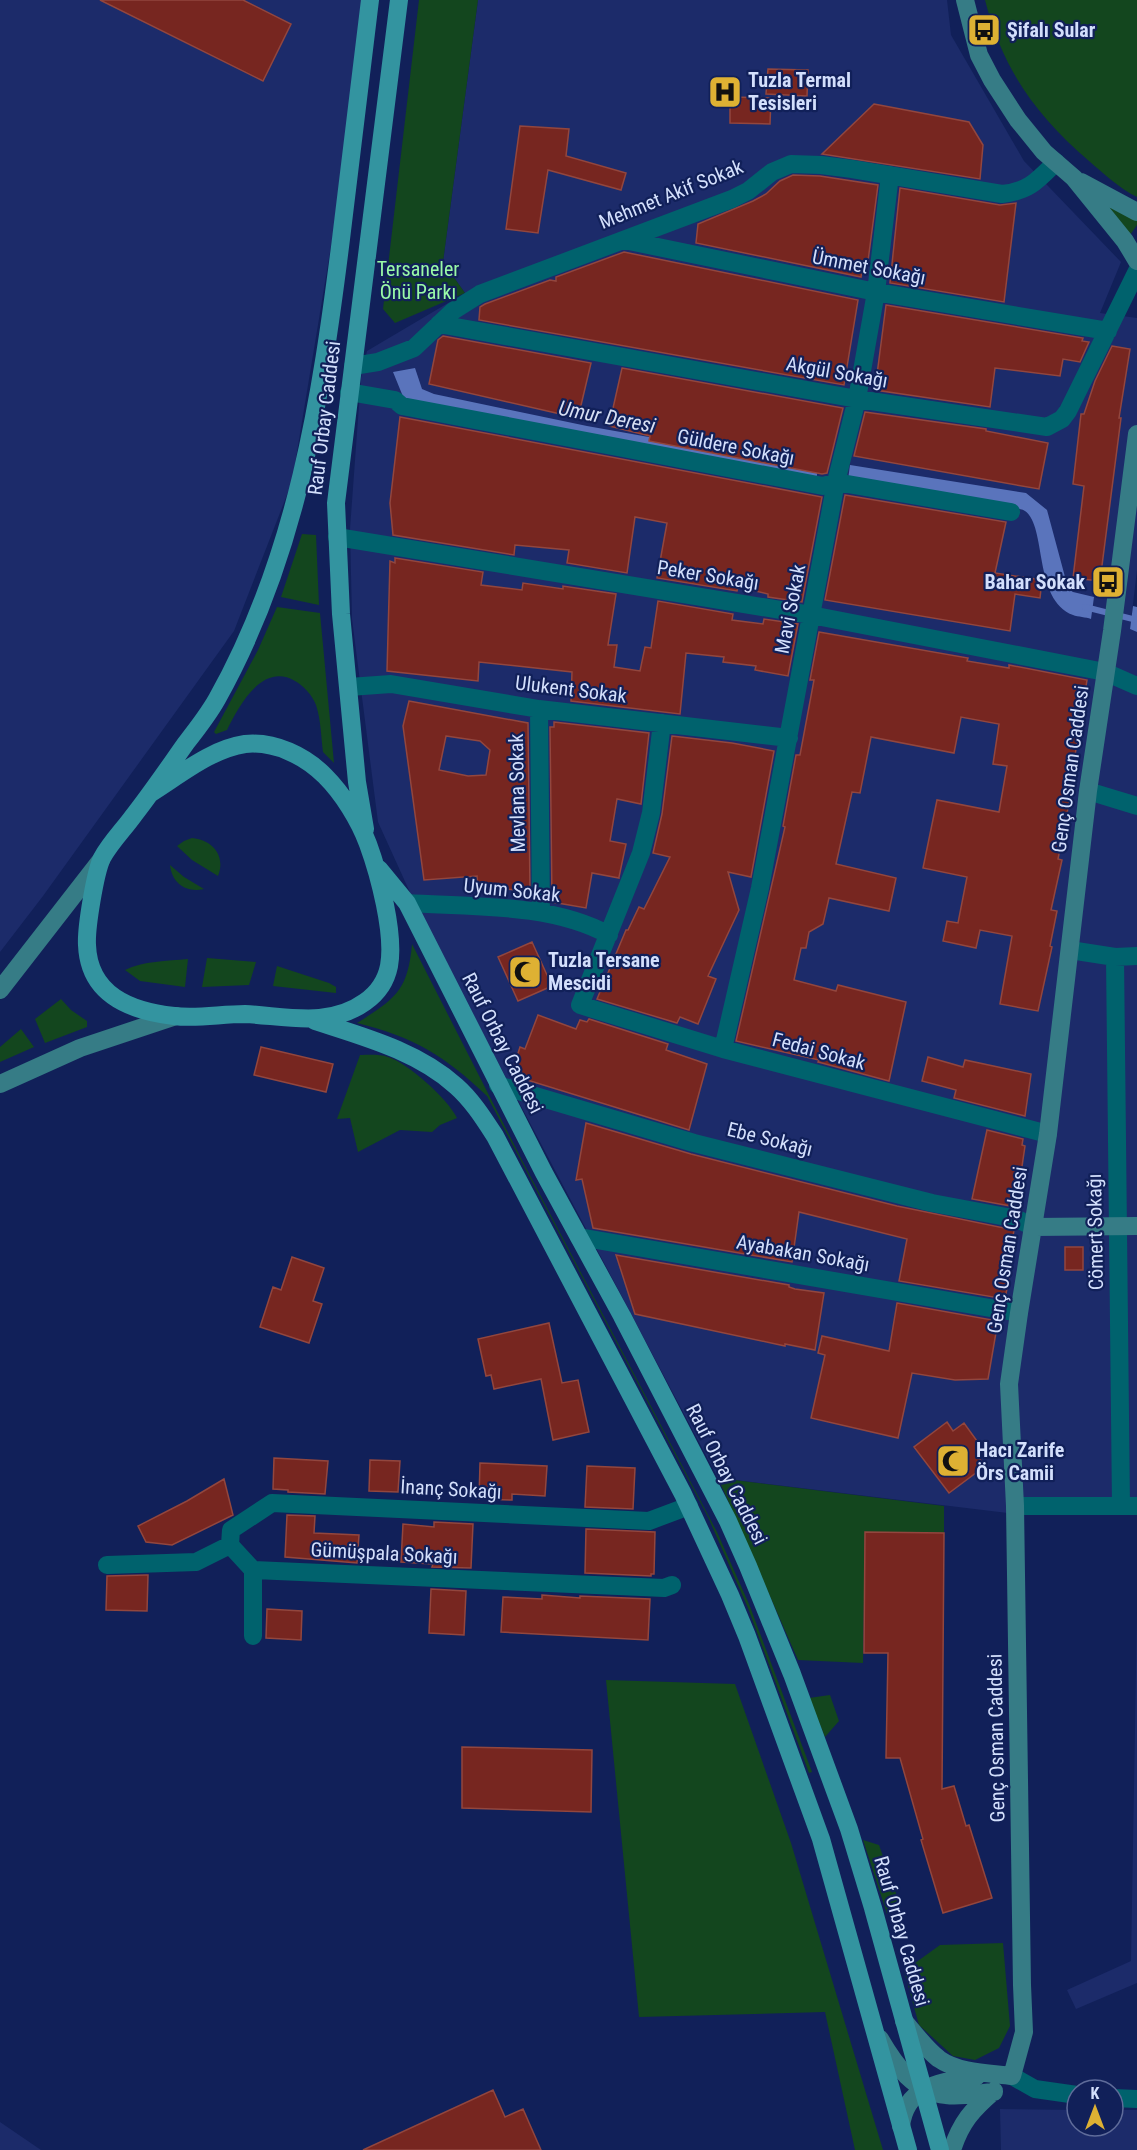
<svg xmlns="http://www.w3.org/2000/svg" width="1137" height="2150" viewBox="0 0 1137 2150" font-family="'Roboto Condensed',sans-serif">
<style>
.built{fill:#1c2b6a}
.green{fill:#13461e}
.water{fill:#5a74bc}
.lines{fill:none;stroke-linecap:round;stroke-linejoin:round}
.stream{stroke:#5a74bc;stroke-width:6}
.building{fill:#772620;stroke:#92463e;stroke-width:1.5;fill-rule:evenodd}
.street{stroke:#00626d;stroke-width:18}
.secondary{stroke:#367c86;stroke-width:18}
.primary{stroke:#3394a0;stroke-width:18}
.labels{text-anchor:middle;stroke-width:4.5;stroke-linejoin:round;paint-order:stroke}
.poi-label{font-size:20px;font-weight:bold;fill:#d3dffc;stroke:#112059;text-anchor:start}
.street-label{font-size:20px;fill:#d3dffc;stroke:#112059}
.park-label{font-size:20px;fill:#9afaa7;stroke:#112059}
.water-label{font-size:21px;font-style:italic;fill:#d7dff3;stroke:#112059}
</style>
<rect width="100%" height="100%" fill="#112059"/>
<path class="built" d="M0,0H362L333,234L292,482L234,631L43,896L0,952Z
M478,0H947L951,35L1024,161L1121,262L1100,313L1137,318V570L1130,629L1137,632V1515H1024L718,1478L423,921L378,822L352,619L350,529L361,378L367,351L465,293L443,262Z
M1137,1612V1983L1076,2009L1067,1990L1131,1961Z
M1000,2109L1077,2110V2126H1113V2110H1137V2150H1001Z
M0,2122L41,2150H0Z"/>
<path class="green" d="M419,0H478L443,262L465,293L395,323L383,309Z
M985,0H1137V197C1119,188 1104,174 1089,161C1035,114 1003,70 985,0Z
M1095,197L1137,219V225L1130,235Z
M302,534L316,535L319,605L281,597Z
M277,607L320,613L334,763L323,752C321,737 321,720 316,705C312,695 304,686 295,681C262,662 239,706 227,730L216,734L214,732L258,650Z
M192,838C213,840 226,856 218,876L192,860L177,846L184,841Z
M170,865L184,877L204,889C187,893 172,884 170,865Z
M412,944L523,1162L717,1532L749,1604L812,1772L809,1773L748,1608L708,1517L487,1096C445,1056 414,1037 357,1023C395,999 408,991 412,944Z
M207,958L256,962L249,985L202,987Z
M188,959L185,987L140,981L125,970C143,961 167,961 188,959Z
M277,966L329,983L336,987V993L273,986Z
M61,999L71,1010L87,1021V1027L45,1043L35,1019Z
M21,1029L34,1047L0,1062V1047Z
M360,1055C368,1055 380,1054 388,1057C408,1063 448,1099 457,1118L440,1125L432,1132L400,1130L358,1152L350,1118L337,1119Z
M718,1478L944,1506V1533L865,1532L863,1663L798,1660Z
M606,1680L735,1684L791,1843L883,2150H855L825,2012L639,2017Z
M830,1695L839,1721L825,1737L809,1698Z
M863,1840L879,1845L898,1899L887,1914Z
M1003,1943L1010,2026L999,2048L975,2060L953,2056L919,2025L904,1971L940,1945Z"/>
<path class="water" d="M415,368L422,389L434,394L587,426L818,467L816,482L404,399L393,372Z
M850,465L1026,493L1047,510L1068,588L1073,592L1094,597L1091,619C1086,617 1078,617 1073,615C1033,600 1047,526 1025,511C1022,509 1019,509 1016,508L848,480Z
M1133,606L1137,607V632L1130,629Z"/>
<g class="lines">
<path class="stream" d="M1085,607L1137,620"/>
</g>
<path class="building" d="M100,0H243L291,24L263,81Z
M768,69L808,70L807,96L766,94Z
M730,97L771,98L770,124L730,123Z
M874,104L969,122L983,145L980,179L822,154Z
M520,126L569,129L566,156L626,173L621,190L548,170L538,233L506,229Z
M793,175L820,176L878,185L868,261H864L861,277L696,243L698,224L753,201L766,194L780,181Z
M900,188L1000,205L1016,203L1004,302L890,283Z
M624,252L858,300L844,385L479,320L480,307L485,304L550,280L556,281V277Z
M886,305L1083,338L1082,341L1089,342L1080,362L1063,359L1060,376L995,368L990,407L875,390Z
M443,336L591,363L578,418L429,384L438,340Z
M1112,346L1130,349L1119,418H1121L1100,581L1073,578L1084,486L1073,484L1081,414H1084L1095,381Z
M622,368L843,408L827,473L822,474L649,441L650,436L609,426Z
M865,412L986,429V431L1048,443L1039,489L854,456Z
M400,417L822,497L802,602L768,597V594L738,587L737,591L657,578L667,523L635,517L627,573L567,563L569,550L515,545L514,555L393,535L390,503Z
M845,495L1006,522L995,573L1042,580L1040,598L1015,594L1010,631L825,600Z
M395,558L483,572L481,585L522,590L523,583L563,589V586L616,594L608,645H617L614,667L640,671L645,647L651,648L658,601L733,614L732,620L763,624L764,619L798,624L788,676L755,670L756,666L723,662L724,657L686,653L680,714L571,701L572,672L479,662L478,681L387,671L390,561L395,563Z
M819,632L968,658L967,661L1009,668V665L1087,680L1069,793H1071L1058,859L1062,860L1051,910L1057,911L1050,946L1052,947L1038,1011L1000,1004L1012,936L980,930L976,948L943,941L947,921L958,923L967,877L923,868L937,800L999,812L1007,766L993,764L999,724L961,717L954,753L871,737L860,793L852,792L836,864L896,878L889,911L829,898L823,924L809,932L806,948H801L794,980L836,991L838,985L906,1002L889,1081L818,1062L819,1060L736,1041L785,827L783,826L796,755H800L814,680H810Z
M409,701L528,723L530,891L478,887L477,876L424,880L403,726ZM446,736L480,741L490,750L486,775L468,776L439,770Z
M554,722L649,733L641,804L617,799L610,841L626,844L619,877V878L592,873L586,908L552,902L550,727H554Z
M672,736L732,743L774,751L751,877L728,872L739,910L708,976L716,979L698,1024L680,1017L677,1023L597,999L626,930H628L639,907L644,909L670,857L653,853L662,814Z
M532,942L552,986L518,1001L498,957Z
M538,1015L576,1029L580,1020L587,1022L589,1019L668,1044L666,1050L707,1064L689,1130L511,1075L520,1047L525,1049Z
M261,1047L333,1064L326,1092L254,1075Z
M928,1057L963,1067L965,1060L1031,1074L1025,1116L954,1098L956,1090L922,1081Z
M586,1123L691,1154L897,1206L1014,1230L1009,1261L1012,1262L1005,1299L899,1281L907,1239L799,1212L792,1262L593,1228L582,1179L576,1180Z
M987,1130L1023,1139L1022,1145L1025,1146L1016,1207L972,1199Z
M1065,1247H1083V1270H1065Z
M616,1255L789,1285V1287L795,1289L824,1293L815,1350L785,1344V1346L635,1314Z
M292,1257L324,1268L313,1301L322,1304L309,1343L260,1327L273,1287L281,1290Z
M897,1303L998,1321L988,1379L955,1380L912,1373L898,1438L811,1418L825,1355L818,1353L822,1336L889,1351Z
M549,1323L562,1383L578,1380L589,1432L553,1440L541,1379L494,1389L491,1375L486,1376L478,1339Z
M947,1422L953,1431L964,1423L985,1452L978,1457L985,1466L949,1493L914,1447Z
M274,1458L328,1461L325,1494L288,1492V1490L273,1489Z
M370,1460L400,1461L398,1492L369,1491Z
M480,1463L547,1466L545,1496L512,1494V1500L479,1499Z
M587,1466L635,1468L633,1509L585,1507Z
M224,1479L233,1515L172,1545L146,1542L138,1526L187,1501Z
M287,1515L315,1516L314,1533L359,1535L357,1563L285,1557Z
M434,1522L473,1524L471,1568L432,1567L433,1564L401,1562L403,1524L434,1527Z
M586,1529L655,1532L654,1574H651V1576L585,1573Z
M865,1532L944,1533L942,1789L954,1786L966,1826L969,1825L992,1898L943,1913L921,1840L923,1839L900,1758H886L888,1653H864Z
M146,1575H148L147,1611L106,1610L107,1576Z
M431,1589L466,1591L464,1635L429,1633Z
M542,1595L580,1598V1596L650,1599L648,1640L501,1632L503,1597L542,1599Z
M267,1609L302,1611L301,1640L266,1638Z
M462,1747L592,1750L591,1812L462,1808Z
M493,2090L505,2117L523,2109L541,2150H363Z"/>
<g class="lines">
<path class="street" d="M624,240L876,292L1108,331
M439,324L857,399L1047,427L1062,419L1068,411L1137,271
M353,366L378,362L414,348L453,311L480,294L732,199L748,191L772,172L791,164L821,165L852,169L1002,194C1029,191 1037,181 1056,162
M349,392L395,400L402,406L823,486L836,482L1011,512
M337,537L811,615L1105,672L1137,686
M349,687L391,684L539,709L789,738
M539,709L541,912
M662,723L651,813L641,853L580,1005L723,1049L1048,1134
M1088,791L1137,806
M407,903C472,907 551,903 609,935
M1070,950L1115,957L1137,956
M1115,957L1121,1506
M723,1049L760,888L836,482L857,399L876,292L890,175
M498,1085L694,1143L932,1203L1017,1219L1034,1227
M579,1237L1019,1313
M1015,1506H1137
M230,1545L231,1530L272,1503L649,1521L689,1506
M107,1565L196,1562L230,1545L253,1570L664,1588L672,1585
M253,1570V1636
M1012,2076L1035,2089L1077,2095
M1113,2098L1137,2099"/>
<path class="secondary" d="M965,0L979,55L992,80L1018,120L1044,152L1074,178L1125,241L1137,261
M1081,182L1137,212
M0,990L101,860
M0,1084L80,1048L176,1016
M1034,1227L1137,1226
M904,2021C915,2034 926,2049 939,2059C959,2073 988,2073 1012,2076
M880,2039C895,2065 915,2093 946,2095C962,2097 979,2093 994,2092
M1012,2076L1024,2032L1022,1985L1015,1506L1009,1384L1019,1313L1048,1134L1088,791L1112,631L1137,434
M901,2126C906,2084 943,2082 977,2076
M952,2150C961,2122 972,2110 994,2091"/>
<path class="primary" d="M151,793C180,775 211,749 245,744C275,741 305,756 325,776C343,794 359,820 368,844C379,874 395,934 389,966C386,981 378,993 365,1002C329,1028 286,1016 245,1014C221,1014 197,1019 174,1016C130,1011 89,995 87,945C86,928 95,873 102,858C110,843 124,829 134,815C152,792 169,767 186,743C197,729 208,715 217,699C297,556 321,399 341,239C351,159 360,80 370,0
M365,829L357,782L341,614L336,503L399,0
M379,869L407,903L544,1173L622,1316L728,1521L748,1566L792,1674L849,1829L873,1908L940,2150
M315,1021C364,1037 417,1051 456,1086C472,1100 484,1119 495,1136L683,1494L730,1595L747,1636L821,1839L908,2150"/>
</g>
<defs>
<symbol id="bus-square" viewBox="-11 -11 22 22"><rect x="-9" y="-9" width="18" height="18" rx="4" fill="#deb133" stroke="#112059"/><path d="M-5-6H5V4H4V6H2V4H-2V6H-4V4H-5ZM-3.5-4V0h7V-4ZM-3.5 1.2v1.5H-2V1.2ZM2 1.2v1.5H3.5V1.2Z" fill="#111"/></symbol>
<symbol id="hospital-square" viewBox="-11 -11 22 22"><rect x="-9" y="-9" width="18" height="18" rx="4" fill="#deb133" stroke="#112059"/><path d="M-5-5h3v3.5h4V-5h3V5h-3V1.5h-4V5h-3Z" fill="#111"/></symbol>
<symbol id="mosque-square" viewBox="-11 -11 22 22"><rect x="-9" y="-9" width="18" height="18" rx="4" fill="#deb133" stroke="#112059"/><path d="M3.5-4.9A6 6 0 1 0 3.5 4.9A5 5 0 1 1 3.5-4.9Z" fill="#111"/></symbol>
</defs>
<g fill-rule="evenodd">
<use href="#bus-square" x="965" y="11" width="38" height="38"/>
<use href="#hospital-square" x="706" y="73" width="38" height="38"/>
<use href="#bus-square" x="1089" y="563" width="38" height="38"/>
<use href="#mosque-square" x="506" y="953" width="38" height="38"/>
<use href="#mosque-square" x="934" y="1442" width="38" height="38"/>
</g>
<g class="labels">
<g class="poi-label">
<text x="1007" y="37">Şifalı Sular</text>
<text x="748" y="87">Tuzla Termal<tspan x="748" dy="23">Tesisleri</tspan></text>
<text x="1085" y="589" text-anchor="end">Bahar Sokak</text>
<text x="548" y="967">Tuzla Tersane<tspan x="548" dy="23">Mescidi</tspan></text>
<text x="976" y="1457">Hacı Zarife<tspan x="976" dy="23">Örs Camii</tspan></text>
</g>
<g class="street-label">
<text transform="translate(671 194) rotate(-22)" y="7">Mehmet Akif Sokak</text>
<text transform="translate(869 267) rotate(11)" y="7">Ümmet Sokağı</text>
<text transform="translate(837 372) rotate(10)" y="7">Akgül Sokağı</text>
<text transform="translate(324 418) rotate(-83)" y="7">Rauf Orbay Caddesi</text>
<text transform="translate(736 447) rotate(11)" y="7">Güldere Sokağı</text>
<text transform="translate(708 575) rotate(9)" y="7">Peker Sokağı</text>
<text transform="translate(790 609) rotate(-79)" y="7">Mavi Sokak</text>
<text transform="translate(571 689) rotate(7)" y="7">Ulukent Sokak</text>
<text transform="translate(1070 769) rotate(-82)" y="7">Genç Osman Caddesi</text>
<text transform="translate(517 793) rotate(-91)" y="7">Mevlana Sokak</text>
<text transform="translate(512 890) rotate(6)" y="7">Uyum Sokak</text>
<text transform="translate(503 1043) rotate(63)" y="7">Rauf Orbay Caddesi</text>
<text transform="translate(819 1051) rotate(15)" y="7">Fedai Sokak</text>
<text transform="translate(770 1139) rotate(14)" y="7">Ebe Sokağı</text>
<text transform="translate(1095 1232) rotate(-91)" y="7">Cömert Sokağı</text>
<text transform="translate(1007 1250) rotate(-81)" y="7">Genç Osman Caddesi</text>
<text transform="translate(803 1253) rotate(10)" y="7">Ayabakan Sokağı</text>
<text transform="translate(727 1474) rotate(63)" y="7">Rauf Orbay Caddesi</text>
<text transform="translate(451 1489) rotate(3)" y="7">İnanç Sokağı</text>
<text transform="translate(384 1553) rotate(3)" y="7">Gümüşpala Sokağı</text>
<text transform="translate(996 1738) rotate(-91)" y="7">Genç Osman Caddesi</text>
<text transform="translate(902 1931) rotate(74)" y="7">Rauf Orbay Caddesi</text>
</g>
<g class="park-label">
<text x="418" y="276">Tersaneler<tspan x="418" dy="23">Önü Parkı</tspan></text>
</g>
<g class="water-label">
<text transform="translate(607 417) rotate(11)" y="7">Umur Deresi</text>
</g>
</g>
<g transform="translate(1095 2108)"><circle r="28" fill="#112059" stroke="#5f6c9a" stroke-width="1.5"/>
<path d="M0-4.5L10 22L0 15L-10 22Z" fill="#deb133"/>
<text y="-9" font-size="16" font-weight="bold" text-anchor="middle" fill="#d3dffc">K</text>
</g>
</svg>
